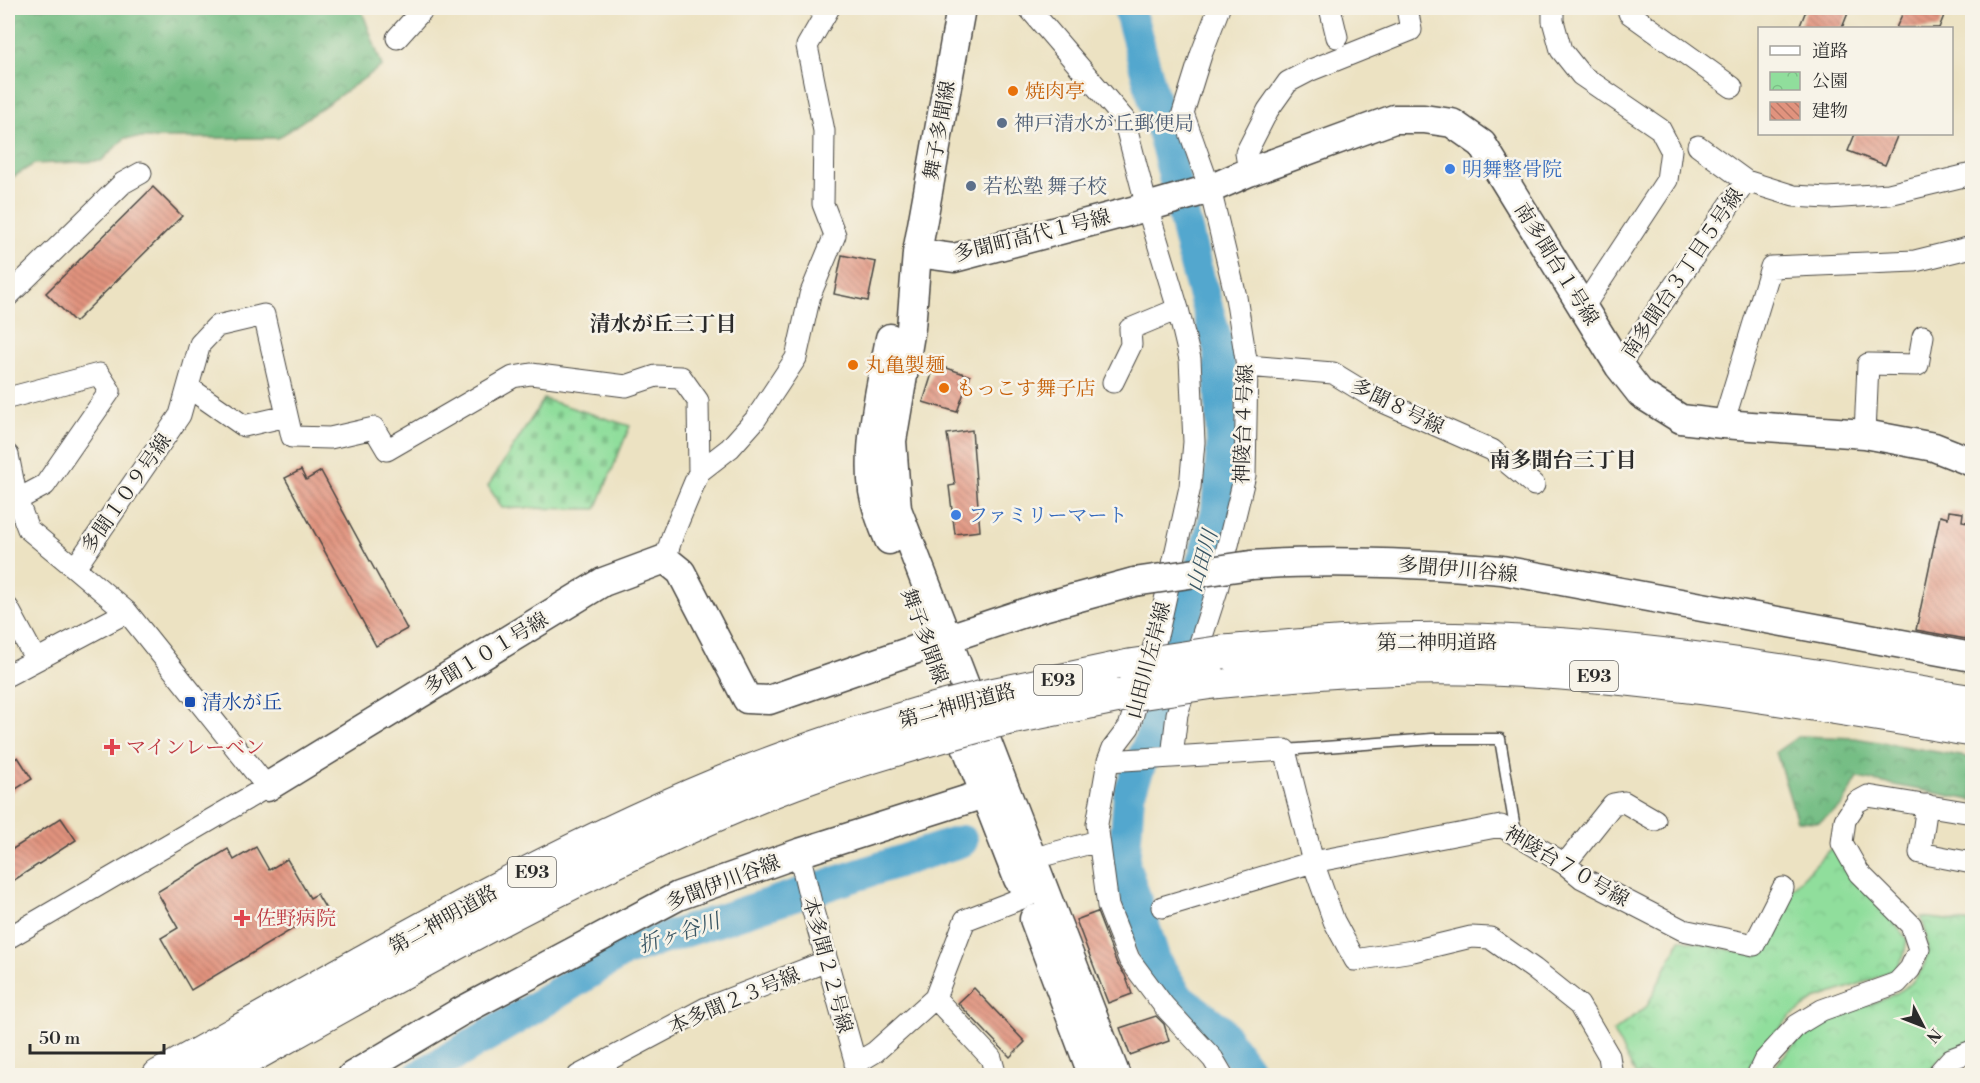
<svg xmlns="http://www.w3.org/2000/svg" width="1980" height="1083" viewBox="0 0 1980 1083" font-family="'Libre Bodoni','Noto Serif JP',serif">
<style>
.forest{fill:url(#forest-crowns);stroke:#507458;stroke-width:1.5}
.cemetery{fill:url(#cemetery-stones);stroke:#5e8464;stroke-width:1.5}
.park{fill:url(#park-crowns);stroke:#5e8464;stroke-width:1.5}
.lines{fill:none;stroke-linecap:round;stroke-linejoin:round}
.river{stroke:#53a7ce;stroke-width:32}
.building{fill:url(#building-back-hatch)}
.lane-casing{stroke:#484642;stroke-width:13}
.street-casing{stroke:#484642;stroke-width:23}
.secondary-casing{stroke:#484642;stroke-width:31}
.highway-casing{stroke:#484642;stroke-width:35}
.lane{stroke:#fff;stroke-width:10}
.street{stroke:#fff;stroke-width:21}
.secondary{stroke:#fff;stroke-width:28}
.highway{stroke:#fff;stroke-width:33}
.secondary-bridge-casing{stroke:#484642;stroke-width:31;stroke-linecap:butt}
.highway-bridge-casing{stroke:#484642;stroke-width:35;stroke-linecap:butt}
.secondary-bridge{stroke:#fff;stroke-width:28}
.highway-bridge{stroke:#fff;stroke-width:33}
.food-dot{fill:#e8710a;stroke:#f7f3e8;stroke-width:2}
.service-dot{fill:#5c6f8a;stroke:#f7f3e8;stroke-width:2}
.shop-dot{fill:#3f7fe0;stroke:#f7f3e8;stroke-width:2}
.transit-dot{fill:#1a4fb4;stroke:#f7f3e8;stroke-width:2}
.health-dot{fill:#e0444e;stroke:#f7f3e8;stroke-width:2}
.labels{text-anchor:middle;stroke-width:5;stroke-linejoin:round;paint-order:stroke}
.shield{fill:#f7f3e8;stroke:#686764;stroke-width:1.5}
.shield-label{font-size:18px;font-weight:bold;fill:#2b2b2b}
.food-label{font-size:20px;fill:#c56008;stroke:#f7f3e8;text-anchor:start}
.service-label{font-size:20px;fill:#4e5e75;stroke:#f7f3e8;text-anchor:start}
.street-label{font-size:20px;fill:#2b2b2b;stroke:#f7f3e8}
.shop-label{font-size:20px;fill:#366cbe;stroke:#f7f3e8;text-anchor:start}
.transit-label{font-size:20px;fill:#164399;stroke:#f7f3e8;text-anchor:start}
.health-label{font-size:20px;fill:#be3a42;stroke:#f7f3e8;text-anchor:start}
.neighbourhood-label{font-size:21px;font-weight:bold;fill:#2b2b2b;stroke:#f7f3e8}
.water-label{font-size:21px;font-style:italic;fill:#395664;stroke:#f7f3e8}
</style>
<defs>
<pattern id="forest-crowns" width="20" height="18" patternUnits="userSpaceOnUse" patternTransform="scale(1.5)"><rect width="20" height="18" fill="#74bd84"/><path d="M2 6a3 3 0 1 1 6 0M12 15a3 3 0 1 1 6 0" fill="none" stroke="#5f9a6c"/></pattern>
<pattern id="cemetery-stones" width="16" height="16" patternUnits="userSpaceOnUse" patternTransform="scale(1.5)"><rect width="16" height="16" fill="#90de9c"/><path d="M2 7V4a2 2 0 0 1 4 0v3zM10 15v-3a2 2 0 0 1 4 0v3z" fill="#7cbf87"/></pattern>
<pattern id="park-crowns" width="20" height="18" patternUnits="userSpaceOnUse" patternTransform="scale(1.5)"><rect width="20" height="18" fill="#90de9c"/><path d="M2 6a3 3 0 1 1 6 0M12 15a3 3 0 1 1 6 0" fill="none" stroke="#7cbf87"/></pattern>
<pattern id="building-back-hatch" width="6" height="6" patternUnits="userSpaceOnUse" patternTransform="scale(1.5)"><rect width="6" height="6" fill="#e1937e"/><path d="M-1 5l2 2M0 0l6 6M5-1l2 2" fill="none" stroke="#b77867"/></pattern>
</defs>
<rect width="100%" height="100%" fill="#f7f3e8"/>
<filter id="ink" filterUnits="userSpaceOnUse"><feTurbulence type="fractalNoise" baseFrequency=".0167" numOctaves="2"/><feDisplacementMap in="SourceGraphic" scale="12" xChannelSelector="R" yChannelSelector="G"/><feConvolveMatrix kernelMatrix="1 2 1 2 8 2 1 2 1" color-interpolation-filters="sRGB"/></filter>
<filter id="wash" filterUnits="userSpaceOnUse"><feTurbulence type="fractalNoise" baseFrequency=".008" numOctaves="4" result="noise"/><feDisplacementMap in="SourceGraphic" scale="24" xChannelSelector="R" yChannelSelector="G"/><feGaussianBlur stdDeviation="1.35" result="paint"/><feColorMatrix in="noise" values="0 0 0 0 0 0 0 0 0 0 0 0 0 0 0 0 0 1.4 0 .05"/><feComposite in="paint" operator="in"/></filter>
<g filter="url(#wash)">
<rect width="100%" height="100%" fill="#ece2c2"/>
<path class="forest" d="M8,8H361L382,66L278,138H125L101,161L34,164L8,180Z
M1799,736L1855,738L1972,758V800L1858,778L1842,806L1819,822L1797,821L1776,752Z"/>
<path class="cemetery" d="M544,399L630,426L596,509L502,508L488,486Z"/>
<path class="park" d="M1833,846L1907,939L1904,956L1895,969L1871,980L1818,998L1790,1017L1753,1059L1747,1075H1636L1613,1032L1647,1006L1680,939L1758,956L1792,889Z
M1921,917L1972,923V1042L1943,1055L1926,1075L1769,1076C1784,1051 1808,1030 1834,1018C1850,1009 1869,1006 1886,998C1925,982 1936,955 1921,917Z"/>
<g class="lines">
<path class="river" d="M1129,8L1168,152L1196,268L1219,349L1222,447L1217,511L1154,729L1129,794L1124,864L1155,960L1177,996L1218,1028L1247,1068L1250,1076
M419,1076L529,1011L622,952L962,841"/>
</g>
<g id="blocks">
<path class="building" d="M1807,8H1850L1842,28H1799Z
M1905,8H1947L1939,28H1896Z
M1855,134H1898L1885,165L1848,151Z
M153,187L182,216L75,322L46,293Z
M842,255L876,262L868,301L834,294Z
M935,364L970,376L957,412L923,402Z
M972,430L980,531L955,534L949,486L955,485L947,434Z
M301,470L306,480L321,471L407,629L376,646L285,478Z
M1949,511L1963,513L1962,521L1972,523V640L1916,630L1940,516L1948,518Z
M18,757L32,779L8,794V763Z
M61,818L76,840L8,884V852Z
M256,847L269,870L287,859L310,898L317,894L326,909L191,990L161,938L178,928L157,892L228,849L234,860Z
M1097,912L1117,964L1125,975L1132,994L1108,1003L1076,920Z
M974,988L1025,1042L1010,1057L958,1003Z
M1156,1016L1164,1024L1169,1041L1130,1055L1120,1028Z"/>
</g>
</g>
<g filter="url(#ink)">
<use href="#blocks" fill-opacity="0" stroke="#484642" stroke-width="1.5"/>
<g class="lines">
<defs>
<path id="lane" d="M1285,750L1432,739H1500L1516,834"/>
<path id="street" d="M1029,8L1124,119L1147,207L1178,309L1190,359L1194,442L1190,487L1158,632L1129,727L1113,748L1108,761L1097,824L1108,906L1129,959L1164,1006L1213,1059L1223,1076
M1219,8L1201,55L1183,113L1210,189L1236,297L1247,366L1245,475L1217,590L1177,714L1172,757L1285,750L1313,862L1334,921L1355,960L1413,951L1471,937L1490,938L1534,969L1579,1005L1609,1056L1612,1076
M1330,8L1337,37
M1553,8V21L1561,50L1581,75L1660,129L1671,150L1667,180L1584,306
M1632,8L1629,13L1732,87
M397,38L424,8
M1698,146L1746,181L1794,196L1828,198L1889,194L1972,174
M1249,172L1246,153L1268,110L1288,82L1311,70L1411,30L1407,8
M8,296L123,183L141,173
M1247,366L1333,373L1374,398L1492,450L1534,485
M1619,366L1746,181
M1113,382L1131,345L1130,329L1178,309
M188,387L244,426L287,416
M8,398L99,374L110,391L45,485L17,500
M1723,424L1771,267L1915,261L1972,247
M1865,434L1868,364L1918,365L1923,336
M8,455L17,500L28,529L75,568
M665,559L673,534L699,472L730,448L755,420L796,358L810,295L835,235L823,204L824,131L807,46L829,8
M8,608L36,660
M8,675L127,612
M1108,761L1172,757
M1927,805L1920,853L1972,863
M799,853L813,911L859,1075
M1031,859L1098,841
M1565,864L1613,804L1624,802L1655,820
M1162,907L1313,862L1501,826L1565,864L1582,878L1683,930L1754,945L1783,888
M8,938L267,787L127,612L75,568L180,415L200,344L217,326L264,315L292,437L330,438L374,428L387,450L513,377L531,374L626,386L656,376L681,377L698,401L699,472
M935,998L991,1058L996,1076
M855,1064L875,1052L935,998L965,920L1043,890
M578,1076L706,1008L827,961
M1757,1076L1764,1061L1797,1025L1822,1010L1897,983L1910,969L1919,949L1911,925L1859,873L1842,843L1845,820L1857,802L1868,796L1972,813
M1936,1076L1951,1059L1972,1051"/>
<path id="secondary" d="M961,8L917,253L911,328L892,441L897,509L1116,1076
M917,253L954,258L1147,207L1210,189L1249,172L1394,119H1424L1452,123L1482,144L1619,366L1641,394L1681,419L1723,424L1865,434L1934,447L1972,462
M889,540C882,524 876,508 873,491C867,441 881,387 890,338
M1251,565C1335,559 1418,563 1502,570L1972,657
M946,639L1039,608L1134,582
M952,710L1018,879
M267,787L603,582L665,559L681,572L747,699L769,700L928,645
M1034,919L1093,1076
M352,1076L460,1012L678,896L799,853L1003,788"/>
<path id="highway" d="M1223,652C1306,645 1390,637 1473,640C1641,645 1807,674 1972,702
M1213,682C1296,674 1380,666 1463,668C1634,672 1804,702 1972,730
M987,696L1130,666
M996,721L1119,696
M159,1076C352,969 543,853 748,772C806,749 865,730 925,712
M216,1076C392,978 566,877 753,799C812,774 873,756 934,738"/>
</defs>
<use href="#lane" class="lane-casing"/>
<use href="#street" class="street-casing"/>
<use href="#secondary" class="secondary-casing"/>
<use href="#highway" class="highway-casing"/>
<use href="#lane" class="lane"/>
<use href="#street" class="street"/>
<use href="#secondary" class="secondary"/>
<use href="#highway" class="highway"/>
<defs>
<path id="secondary-bridge" d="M1134,582L1251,565"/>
<path id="highway-bridge" d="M1130,666L1223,652
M1119,696L1213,682
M925,712L987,696
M934,738L996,721"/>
</defs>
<use href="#secondary-bridge" class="secondary-bridge-casing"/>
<use href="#highway-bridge" class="highway-bridge-casing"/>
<use href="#secondary-bridge" class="secondary-bridge"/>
<use href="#highway-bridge" class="highway-bridge"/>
</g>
</g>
<g class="food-dot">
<circle cx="1013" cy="91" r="6"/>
<circle cx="853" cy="365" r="6"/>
<circle cx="944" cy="388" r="6"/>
</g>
<g class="service-dot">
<circle cx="1002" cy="123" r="6"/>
<circle cx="971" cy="186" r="6"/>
</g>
<g class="shop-dot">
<circle cx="1450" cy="169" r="6"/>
<circle cx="956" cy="515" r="6"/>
</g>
<rect class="transit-dot" x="184" y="696" width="12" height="12" rx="3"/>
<g class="health-dot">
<path d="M109 738h6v6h6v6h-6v6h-6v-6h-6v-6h6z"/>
<path d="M239 909h6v6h6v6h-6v6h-6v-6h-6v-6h6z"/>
</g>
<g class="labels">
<g class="shield">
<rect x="1570" y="661" width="48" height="30" rx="4.5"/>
<rect x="1034" y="665" width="48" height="30" rx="4.5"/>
<rect x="508" y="857" width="48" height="30" rx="4.5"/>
</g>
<g class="shield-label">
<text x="1594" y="682">E93</text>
<text x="1058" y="686">E93</text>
<text x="532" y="878">E93</text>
</g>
<g class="food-label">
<text x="1025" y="98">焼肉亭</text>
<text x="865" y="372">丸亀製麺</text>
<text x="956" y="395">もっこす舞子店</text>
</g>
<g class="service-label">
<text x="1014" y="130">神戸清水が丘郵便局</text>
<text x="983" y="193">若松塾 舞子校</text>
</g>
<g class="street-label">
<text transform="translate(939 130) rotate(-80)" y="7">舞子多聞線</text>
<text transform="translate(1032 235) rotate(-14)" y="7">多聞町高代１号線</text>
<text transform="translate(1557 264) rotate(58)" y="7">南多聞台１号線</text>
<text transform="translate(1682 273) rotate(-56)" y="7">南多聞台３丁目５号線</text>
<text transform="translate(1398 406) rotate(26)" y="7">多聞８号線</text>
<text transform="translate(1243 424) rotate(-88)" y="7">神陵台４号線</text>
<text transform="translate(126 493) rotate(-55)" y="7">多聞１０９号線</text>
<text transform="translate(1458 569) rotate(5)" y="7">多聞伊川谷線</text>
<text transform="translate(925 636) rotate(70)" y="7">舞子多聞線</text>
<text x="1437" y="649">第二神明道路</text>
<text transform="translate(486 653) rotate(-31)" y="7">多聞１０１号線</text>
<text transform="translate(1148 660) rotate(-75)" y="7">山田川左岸線</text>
<text transform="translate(957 705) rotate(-15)" y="7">第二神明道路</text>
<text transform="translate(1567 866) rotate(30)" y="7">神陵台７０号線</text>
<text transform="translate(723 882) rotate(-21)" y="7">多聞伊川谷線</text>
<text transform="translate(443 919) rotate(-29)" y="7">第二神明道路</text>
<text transform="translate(828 965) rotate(75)" y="7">本多聞２２号線</text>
<text transform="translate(734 1000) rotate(-23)" y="7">本多聞２３号線</text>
</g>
<g class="shop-label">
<text x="1462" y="176">明舞整骨院</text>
<text x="968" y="522">ファミリーマート</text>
</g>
<g class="transit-label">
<text x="202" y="709">清水が丘</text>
</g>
<g class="health-label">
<text x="126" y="754">マインレーベン</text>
<text x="256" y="925">佐野病院</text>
</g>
<g class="neighbourhood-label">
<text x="663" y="331">清水が丘三丁目</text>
<text x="1563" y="467">南多聞台三丁目</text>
</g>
<g class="water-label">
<text transform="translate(1202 561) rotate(-74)" y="7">山田川</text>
<text transform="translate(679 933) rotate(-18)" y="7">折ヶ谷川</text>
</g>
</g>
<rect width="1980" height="1083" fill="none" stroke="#f7f3e8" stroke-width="30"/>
<rect x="1758" y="27" width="195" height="108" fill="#f7f3e8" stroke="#a5a39c" stroke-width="1.5"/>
<rect x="1770" y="46" width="30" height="9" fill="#ffffff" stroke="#a5a39c" stroke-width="1.5"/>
<text x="1812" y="57" font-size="18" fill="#2b2b2b">道路</text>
<rect x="1770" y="72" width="30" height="18" fill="url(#park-crowns)" stroke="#a5a39c" stroke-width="1.5"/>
<text x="1812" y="87" font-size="18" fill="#2b2b2b">公園</text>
<rect x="1770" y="102" width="30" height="18" fill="url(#building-back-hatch)" stroke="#a5a39c" stroke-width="1.5"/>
<text x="1812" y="117" font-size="18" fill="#2b2b2b">建物</text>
<g transform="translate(1923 1026) rotate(132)" stroke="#f7f3e8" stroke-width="4.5" paint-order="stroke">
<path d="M0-4.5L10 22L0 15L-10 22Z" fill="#2b2b2b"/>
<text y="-9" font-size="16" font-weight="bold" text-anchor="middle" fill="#2b2b2b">N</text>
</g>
<path d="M30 1044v9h134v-9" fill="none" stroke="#2b2b2b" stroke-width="3"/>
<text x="39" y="1044" font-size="18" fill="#2b2b2b" stroke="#f7f3e8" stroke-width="4.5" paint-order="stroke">50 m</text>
</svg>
